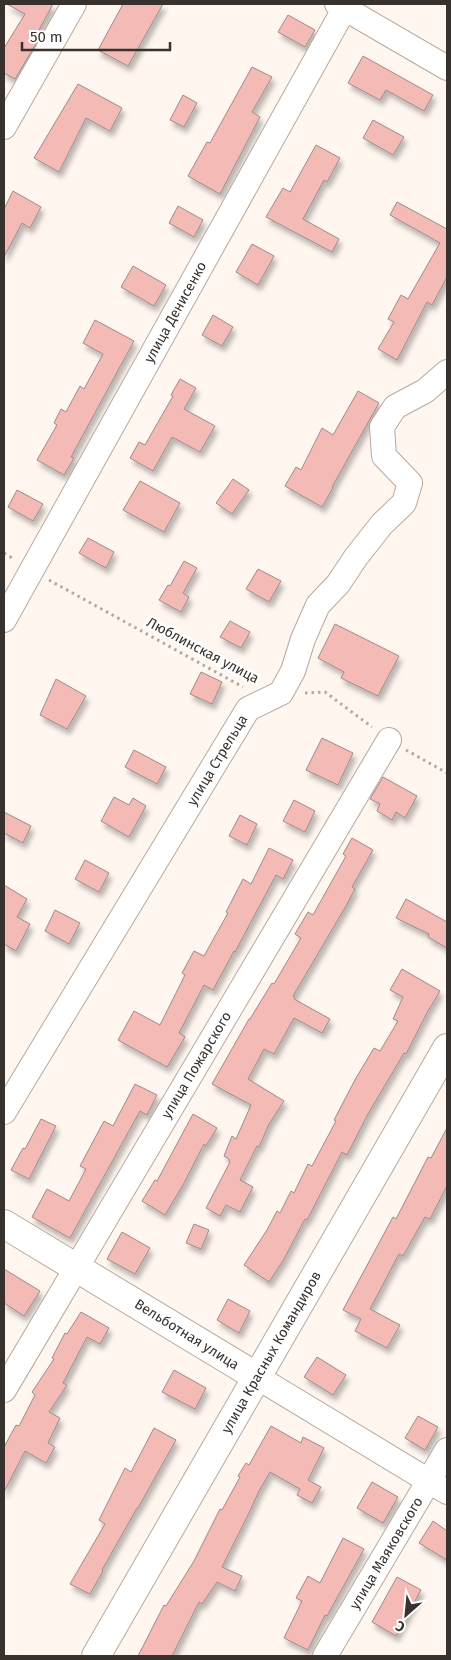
<svg xmlns="http://www.w3.org/2000/svg" width="451" height="1660" viewBox="0 0 451 1660" font-family="'Fira Sans',sans-serif">
<style>
.building{fill:#f4bab6;stroke:#9d8b89;filter:url(#shadow)}
.lines{fill:none;stroke-linecap:round;stroke-linejoin:round}
.minor-casing{stroke:#b7a99e;stroke-width:26}
.tertiary-casing{stroke:#b7a99e;stroke-width:30}
.path{stroke:#b1a9a4;stroke-width:3;stroke-dasharray:2.5 4;stroke-linecap:butt}
.minor{stroke:#fff;stroke-width:24}
.tertiary{stroke:#fff;stroke-width:28}
.labels{text-anchor:middle;stroke-width:5;stroke-linejoin:round;paint-order:stroke}
.street-label{font-size:14px;fill:#38322e;stroke:#fff}
</style>
<defs>
<filter id="shadow"><feDropShadow dx="3" dy="5.5" stdDeviation="2.5" flood-color="#0004"/></filter>
</defs>
<rect width="100%" height="100%" fill="#fff6ef"/>
<path class="building" d="M7,4H53L39,30L43,32L15,79L4,73V48L25,14Z
M123,4H163L128,66L98,50Z
M288,15L315,30L305,47L278,32Z
M363,56L433,95L424,111L386,90L380,100L348,83Z
M252,67L272,77L252,112L260,117L220,194L188,176L207,142L210,143Z
M78,84L122,108L110,131L86,118L59,172L34,158Z
M183,95L197,103L184,127L170,120Z
M373,120L404,137L393,155L363,138Z
M316,145L340,158L327,182L324,180L303,219L339,239L332,252L266,217L283,188L290,192Z
M13,191L41,207L30,228L22,223L4,257V209Z
M397,202L447,229V277L432,305L427,302L397,360L378,349L394,322L388,319L401,295L408,299L440,243L390,215Z
M178,206L203,220L194,237L169,223Z
M252,244L274,256L258,285L236,272Z
M133,266L166,285L154,306L121,287Z
M213,315L233,327L222,346L202,335Z
M95,320L134,341L71,457L74,458L64,475L37,460L57,425L54,423L61,409L66,412L80,386L84,389L103,354L83,343Z
M180,379L196,388L184,409L215,426L200,452L172,437L153,471L130,458L139,442L145,445L173,396L171,395Z
M358,391L379,403L332,487L333,488L322,507L285,486L296,467L301,470L322,428L333,435Z
M233,479L249,490L232,514L216,503Z
M140,481L180,503L164,532L123,510Z
M17,490L43,504L33,521L8,507Z
M88,538L114,552L106,568L79,553Z
M184,561L197,568L183,593L189,597L181,612L159,600L168,585L170,586Z
M258,569L281,581L269,602L246,589Z
M230,621L250,632L241,648L220,637Z
M335,624L399,656L378,696L341,678L344,672L318,658Z
M201,672L222,682L212,704L190,694Z
M56,679L86,696L67,729L40,715Z
M322,738L353,753L338,785L306,770Z
M134,750L166,767L157,784L125,767Z
M383,777L417,796L405,818L396,812L392,820L377,811L380,804L370,799Z
M114,797L129,805L133,798L146,806L129,837L101,821Z
M294,800L315,811L305,832L283,821Z
M4,812L31,826L23,843L4,833Z
M240,815L257,824L247,845L229,836Z
M352,838L373,850L352,887L355,889L346,906L293,996L295,997L294,999L330,1019L322,1033L294,1018L274,1054L264,1049L248,1079L284,1101L269,1124L259,1147L257,1146L240,1180L253,1187L240,1212L226,1205L220,1216L206,1208L230,1162L229,1161V1159L224,1156L232,1136L236,1139L251,1105L212,1084L249,1019H250L272,983L274,984L301,938L295,934L308,912L313,915L346,856L343,854Z
M269,848L293,860L283,879L276,875L235,952L234,951L213,990L204,985L179,1033L185,1037L167,1067L118,1040L134,1011L160,1025L185,975L182,973L194,951L204,956L228,913L226,912L243,879L251,884Z
M85,860L109,873L99,892L75,879Z
M4,885L27,899L17,917L30,924L16,951L4,944Z
M406,899L447,922V948L428,937L429,934L396,918Z
M55,910L80,923L69,944L45,931Z
M402,969L440,991L428,1011L406,1054L404,1053L368,1114L347,1155L342,1152L307,1220L305,1219L284,1259L269,1282L244,1265L267,1230L277,1211L280,1213L291,1191L294,1193L308,1164L312,1166L336,1121L334,1120L356,1078L374,1048L380,1051L398,1021L393,1019L403,997L390,990Z
M135,1084L157,1095L147,1115L140,1111L70,1238L32,1217L47,1189L69,1201L86,1169L80,1166L104,1121L113,1126Z
M193,1114L217,1128L206,1146L204,1144L183,1185L165,1215L142,1201L155,1180L157,1181Z
M41,1119L56,1126L29,1179L11,1170L23,1148L25,1149Z
M447,1128V1186L430,1219L425,1217L403,1256L399,1254L370,1309L400,1325L387,1348L355,1331L361,1319L343,1310L393,1217L396,1219L428,1157L431,1158Z
M194,1224L209,1230L201,1249L186,1243Z
M122,1232L150,1248L135,1274L107,1259Z
M4,1269L40,1291L24,1316L4,1303Z
M228,1299L250,1311L239,1333L217,1320Z
M81,1312L109,1328L100,1344L87,1337L63,1383L67,1385L49,1412L60,1418L48,1443L55,1447L46,1463L25,1451L4,1492V1447L16,1425L19,1426L35,1395L32,1392L54,1359L52,1358L65,1333L67,1334Z
M317,1357L346,1375L333,1395L304,1377Z
M174,1370L206,1388L195,1409L162,1392Z
M418,1416L438,1427L425,1450L405,1438Z
M271,1426L301,1443L303,1437L324,1448L308,1480L321,1487L312,1503L297,1495L300,1489L270,1472L259,1491L249,1513L222,1567L242,1576L235,1591L217,1582L202,1604L199,1602L172,1656H138L164,1605L166,1606L194,1561L220,1509L222,1510L240,1477L238,1476L246,1463L249,1465Z
M154,1428L176,1440L138,1508H137L102,1570L103,1571L90,1594L70,1584L105,1524L99,1520L125,1468L131,1472Z
M372,1482L398,1497L383,1523L357,1508Z
M433,1521L447,1531V1560L419,1543Z
M343,1538L364,1549L327,1616L325,1615L308,1650L284,1638L302,1601L296,1598L308,1576L320,1583Z
M397,1577L421,1590L396,1636L372,1622Z"/>
<g class="lines">
<defs>
<path id="minor" d="M337,4L447,68
M4,127L74,4
M4,620L347,4
M4,1112L248,709L281,693L293,671L303,639L318,605L338,584L356,557L382,524L404,503L410,483L384,456L382,427L395,407L425,391L447,372
M257,1377L447,1492
M4,1390L389,740
M325,1656L447,1450"/>
<path id="tertiary" d="M4,1224L257,1377
M96,1656L447,1048"/>
</defs>
<use href="#minor" class="minor-casing"/>
<use href="#tertiary" class="tertiary-casing"/>
<path class="path" d="M4,553L14,559
M49,580L243,687
M305,693L325,692L372,727
M406,750L447,773"/>
<use href="#minor" class="minor"/>
<use href="#tertiary" class="tertiary"/>
</g>
<g class="labels">
<g class="street-label">
<text transform="translate(175 312) rotate(-61)" y="5">улица Денисенко</text>
<text transform="translate(203 650) rotate(28)" y="5">Люблинская улица</text>
<text transform="translate(217 760) rotate(-59)" y="5">улица Стрельца</text>
<text transform="translate(196 1065) rotate(-59)" y="5">улица Пожарского</text>
<text transform="translate(187 1334) rotate(32)" y="5">Вельботная улица</text>
<text transform="translate(271 1352) rotate(-60)" y="5">улица Красных Командиров</text>
<text transform="translate(386 1553) rotate(-59)" y="5">улица Маяковского</text>
</g>
</g>
<rect width="451" height="1660" fill="none" stroke="#38322e" stroke-width="10"/>
<g transform="translate(406 1615) rotate(207)" stroke="#ffffff" stroke-width="4" paint-order="stroke">
<path d="M0-4L9 19L0 12L-9 19Z" fill="#38322e"/>
<text y="-8" font-size="14" font-weight="bold" text-anchor="middle" fill="#38322e">С</text>
</g>
<path d="M22 42v8h148v-8" fill="none" stroke="#38322e" stroke-width="2.5"/>
<text x="30" y="42" font-size="15" fill="#38322e" stroke="#ffffff" stroke-width="4" paint-order="stroke">50 m</text>
</svg>
